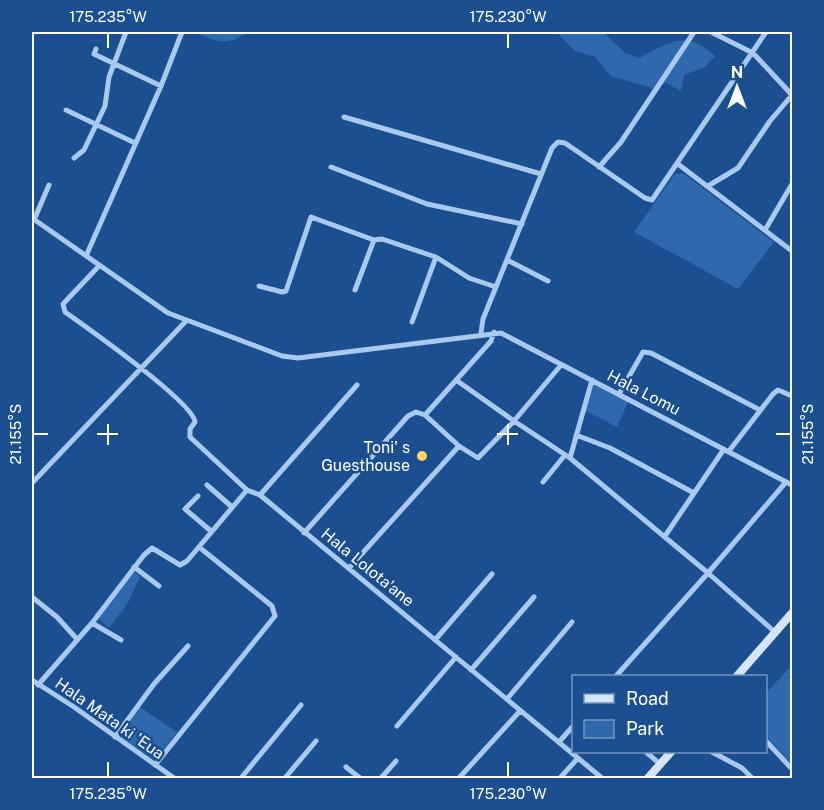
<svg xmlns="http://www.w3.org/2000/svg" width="824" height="810" viewBox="0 0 824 810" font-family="'Public Sans',sans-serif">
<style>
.green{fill:#2e69ad}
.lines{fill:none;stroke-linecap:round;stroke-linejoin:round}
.minor{stroke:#a9c9ee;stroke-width:5}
.secondary{stroke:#d6e6fa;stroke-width:8}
.ticks{fill:none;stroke:#fff;stroke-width:2}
.poi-dot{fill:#ffd166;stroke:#1b4f8f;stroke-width:2}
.labels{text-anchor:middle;stroke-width:5;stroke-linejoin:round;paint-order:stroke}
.street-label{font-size:16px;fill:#fff;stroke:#1b4f8f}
.poi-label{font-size:16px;fill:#fff;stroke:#1b4f8f;text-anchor:end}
.neatline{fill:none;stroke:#fff;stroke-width:2}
.ticks-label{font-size:15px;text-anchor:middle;fill:#fff}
</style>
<rect width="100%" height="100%" fill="#1b4f8f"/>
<path class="green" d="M196,32H248C229,46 216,43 196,32Z
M556,32H603L625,53L640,58C670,41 687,30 715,56L705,67L684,75L681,91L665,82L658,90L611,76L595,57L575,51Z
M683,173L774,242L738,289L634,232L675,174Z
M592,383L629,400L617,427L584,410Z
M134,572L140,577L128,603L109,628L98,618Z
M792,665V764L766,736V693Z
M140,707L177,732L156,759H153L120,737Z"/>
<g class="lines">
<path class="minor" d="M96,49L94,54L161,86L182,32
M66,110L135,143
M344,117L541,174
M74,158L84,150L105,106L109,77L126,32
M678,164L792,251
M331,167L427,204L522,224
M599,167L621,142L694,32
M708,186L738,168L770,121L792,95L753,53L711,32
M32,218L168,313L282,356L298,358L501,333L792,485
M34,220L49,185
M765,230L792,184
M86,256L161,86
M507,260L548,281
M98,267L63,304L65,312C86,327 193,402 195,422L190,429V437L247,490L260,495L602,778
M259,286L282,292L286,291L311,217L374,240
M355,290L374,240L382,239L436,257L469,278L496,287
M412,322L436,257
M481,333L483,319L552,148L558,142L565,143L645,198L652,200L766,32
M456,380L514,421L561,365
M619,394L643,352L651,353L760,410
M425,415L459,446L478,458L514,421L570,458L708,573L616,676
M576,435L610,448L694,493
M729,451L773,394L778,390L792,396
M570,458L592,380
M543,482L565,455
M32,483L186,321
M207,485L232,507
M260,495L357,385
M198,496L185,509L211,531
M304,533L408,416L416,412L425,415L491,341L494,332
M665,536L724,449
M134,567L159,586
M349,568L459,446
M32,597L57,617L76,638
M92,623L121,640
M776,633L708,573L786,482
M435,640L492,574
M471,670L534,597
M32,680L74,707L174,778
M38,685L92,623L144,555L152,548L180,565L187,561L247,490
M507,699L572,622
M397,726L456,657
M115,737L154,684L188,646
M766,741L792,769
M559,742L574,725
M646,752L660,764
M712,752L742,768L752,778
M155,765L275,616L272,606L199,547
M346,767L360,778
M241,778L301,705
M285,778L316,741
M381,778L396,761
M459,778L520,711
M560,778L578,758"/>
<path class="secondary" d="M737,676L792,613
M648,778L671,752"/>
</g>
<path class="ticks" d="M108,33V48M508,33V48M108,424V445M508,424V445M33,434H48M97,434H118M497,434H518M776,434H791M108,762V777M508,762V777"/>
<circle class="poi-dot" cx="422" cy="456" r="6"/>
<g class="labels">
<g class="street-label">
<text transform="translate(644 392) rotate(27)" y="6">Hala Lomu</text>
<text transform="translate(368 567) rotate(39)" y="6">Hala Lolota'ane</text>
<text transform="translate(110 718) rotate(35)" y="6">Hala Mata ki 'Eua</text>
</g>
<g class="poi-label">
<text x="410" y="453">Toni' s<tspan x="410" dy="18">Guesthouse</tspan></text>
</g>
</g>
<rect width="824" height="810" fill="none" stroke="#1b4f8f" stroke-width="66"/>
<rect x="572" y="675" width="195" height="78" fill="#1b4f8f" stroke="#7695bc" stroke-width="1.5"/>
<rect x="584" y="694" width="30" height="9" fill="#d6e6fa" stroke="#7695bc" stroke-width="1.5"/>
<text x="626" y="705" font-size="18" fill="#ffffff">Road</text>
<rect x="584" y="720" width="30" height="18" fill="#2e69ad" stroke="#7695bc" stroke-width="1.5"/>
<text x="626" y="735" font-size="18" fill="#ffffff">Park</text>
<g transform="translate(737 87)" stroke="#1b4f8f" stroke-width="4.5" paint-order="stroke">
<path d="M0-4.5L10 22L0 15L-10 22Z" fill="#ffffff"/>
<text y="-9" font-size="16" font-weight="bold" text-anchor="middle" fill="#ffffff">N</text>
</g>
<rect x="33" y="33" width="758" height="744" class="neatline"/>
<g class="ticks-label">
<text x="108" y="22">175.235°W</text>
<text x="508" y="22">175.230°W</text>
<text transform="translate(16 434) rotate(-90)" y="5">21.155°S</text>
<text transform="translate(808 434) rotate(-90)" y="5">21.155°S</text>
<text x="108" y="799">175.235°W</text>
<text x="508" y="799">175.230°W</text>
</g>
</svg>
